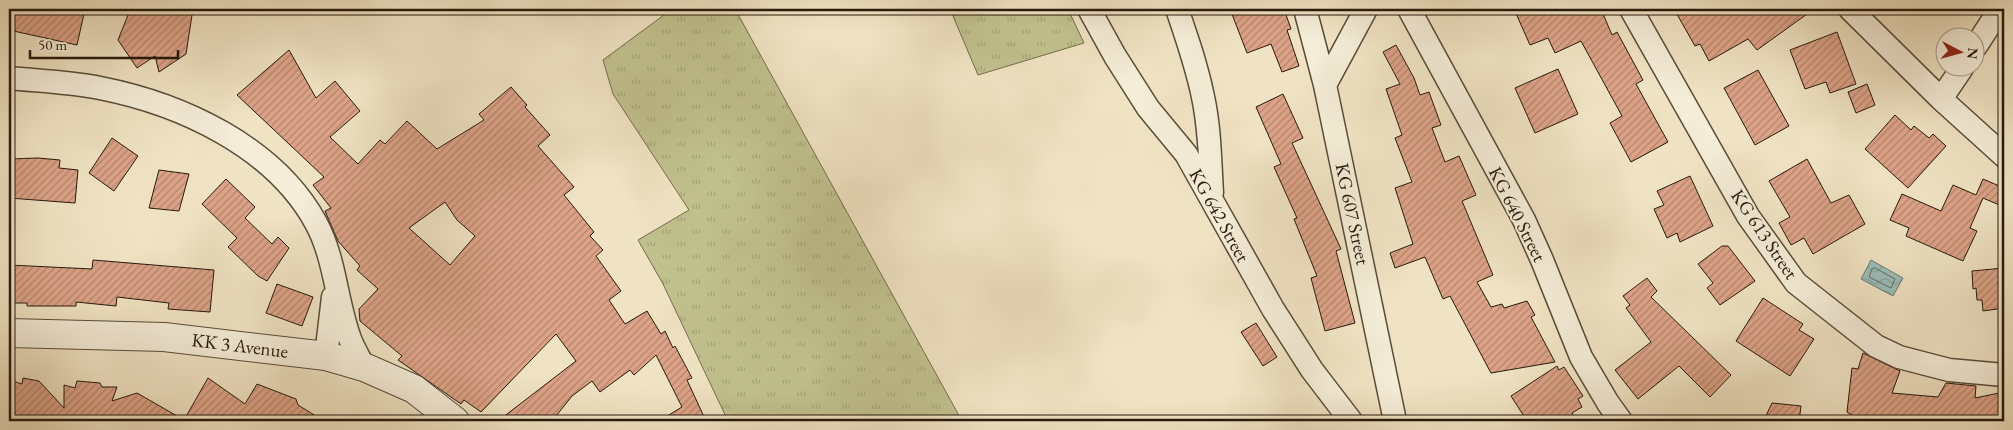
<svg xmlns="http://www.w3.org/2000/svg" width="2013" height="430" viewBox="0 0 2013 430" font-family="'EB Garamond',serif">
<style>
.grass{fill:url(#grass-tufts);stroke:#746d4d}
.water{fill:url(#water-waves);stroke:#6d7b74}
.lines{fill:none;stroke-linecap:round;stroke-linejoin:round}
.shore{stroke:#616b63;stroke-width:1}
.building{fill:url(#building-hatch);stroke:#27190c;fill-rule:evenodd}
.minor-casing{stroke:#594c3a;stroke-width:25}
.tertiary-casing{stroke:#594c3a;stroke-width:30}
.minor{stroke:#f5edd8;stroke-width:22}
.tertiary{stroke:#f5edd8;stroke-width:28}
.labels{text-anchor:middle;stroke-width:4;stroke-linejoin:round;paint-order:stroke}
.street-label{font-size:19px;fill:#27190c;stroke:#f5edd8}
</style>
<defs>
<pattern id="grass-tufts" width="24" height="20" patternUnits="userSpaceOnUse" patternTransform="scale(1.25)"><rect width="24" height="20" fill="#c1c18e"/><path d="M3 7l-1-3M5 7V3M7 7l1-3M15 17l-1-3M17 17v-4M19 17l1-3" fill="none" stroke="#a6a579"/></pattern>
<pattern id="water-waves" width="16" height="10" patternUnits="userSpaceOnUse" patternTransform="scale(1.25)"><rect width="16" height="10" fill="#9bbdba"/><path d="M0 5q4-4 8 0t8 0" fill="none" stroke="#86a29f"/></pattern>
<pattern id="building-hatch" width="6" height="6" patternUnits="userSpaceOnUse" patternTransform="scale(1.25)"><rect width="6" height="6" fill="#dda388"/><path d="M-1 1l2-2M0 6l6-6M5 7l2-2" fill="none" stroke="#b3846e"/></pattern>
</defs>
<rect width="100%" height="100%" fill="#f0e3c3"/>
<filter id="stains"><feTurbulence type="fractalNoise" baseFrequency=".004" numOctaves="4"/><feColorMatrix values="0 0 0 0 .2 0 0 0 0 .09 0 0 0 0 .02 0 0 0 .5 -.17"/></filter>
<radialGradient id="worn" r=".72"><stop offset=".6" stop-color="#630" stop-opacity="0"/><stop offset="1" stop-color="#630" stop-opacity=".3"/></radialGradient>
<path class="grass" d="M672,9H735L962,421H728L663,284L638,240L689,210L613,94L603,60Z
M950,9H1068L1084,43L978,75Z"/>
<path class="water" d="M1871,260L1903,278L1893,296L1861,279Z"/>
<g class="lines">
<path class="shore" d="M1875,268L1895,279L1891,288L1869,277L1872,269Z"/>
</g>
<path class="building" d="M9,9H85L77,45L9,30Z
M135,9H188L192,15L186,54L159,72L155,56L137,68L118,40L128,15Z
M1230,9H1284L1291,29L1287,30L1299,66L1282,72L1271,44L1247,53Z
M1514,9H1601L1612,35L1617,32L1643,80L1636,84L1668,142L1631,162L1610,123L1622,116L1581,41L1555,53L1548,38L1530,45Z
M1674,9H1814L1757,50L1748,39L1709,61L1700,44L1695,46Z
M1837,32L1856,84L1830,93L1826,82L1805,89L1790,50Z
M1396,45L1414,78L1420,95L1429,92L1441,125L1432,128L1445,162L1459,156L1476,195L1462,201L1493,275L1477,282L1491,307L1502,304L1504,308L1527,301L1535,315L1531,317L1555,362L1491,373L1450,296L1443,299L1425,257L1395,268L1390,253L1413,244L1395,188L1412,182L1395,138L1402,135L1386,89L1400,84L1383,52Z
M289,50L316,98L335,81L360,111L330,137L358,164L380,140L385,144L407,121L437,149L484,120L479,114L511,87L527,105L525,107L550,135L538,146L574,187L564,195L594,232L590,236L603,250L596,256L621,291L609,300L625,324L647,311L661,334L665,331L673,348L675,346L692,378L687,380L706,421H659L682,407L656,355L634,375L630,370L600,392L592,381L572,396L552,421H498L576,361L556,334L481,412L464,400L461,404L398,360L402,356L360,321L359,309L378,289L357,270L360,266L338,241L325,211L331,208L313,185L324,177L237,95ZM445,202L457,220L475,236L450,265L409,228Z
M1558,69L1578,114L1535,133L1515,88Z
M1758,70L1789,126L1755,145L1724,88Z
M1867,84L1875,105L1856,113L1848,92Z
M1283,94L1303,138L1292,143L1341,249L1336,251L1355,323L1325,331L1311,278L1317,276L1294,219L1297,218L1274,167L1281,164L1256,107Z
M1895,115L1911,130L1914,126L1929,138L1933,134L1946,146L1908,188L1865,149Z
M112,138L138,156L114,191L89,173Z
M38,158L60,160L59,168L78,170L75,203L9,198V159Z
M1807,159L1831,203L1849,195L1865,224L1813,254L1804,238L1791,245L1779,223L1790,217L1769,181Z
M159,170L189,174L179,211L149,208Z
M1690,176L1713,226L1680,242L1677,233L1667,238L1654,209L1664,205L1657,191Z
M226,179L255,207L245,218L272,244L278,237L289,248L267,281L258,276L228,247L237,238L202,204Z
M1983,179L2004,188V207L1983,198L1970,228L1977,231L1963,261L1906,236L1909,228L1890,220L1902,194L1941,211L1953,185L1976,195Z
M1722,246H1728L1755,281L1720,305L1707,288L1713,283L1698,264Z
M93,260L214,270L210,312L168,309L169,303L117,297L116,306L76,302V306H27V303H9V265L92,269Z
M2004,268V308L1983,311L1982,300H1977L1976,288L1973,289L1972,271Z
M1647,278L1657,291L1651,297L1731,375L1710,397L1679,366L1638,399L1615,370L1651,342L1626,308L1630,305L1623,296Z
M277,284L313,297L302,326L266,313Z
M1763,298L1803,324L1799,330L1814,339L1790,376L1736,341Z
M1256,323L1277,357L1263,366L1241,332Z
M1863,353L1900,371L1892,393L1938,397L1946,383L1976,386L1975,398L2004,392V417L1986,421H1861L1847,412L1852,368L1858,369Z
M1557,366L1559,370L1564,367L1583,396L1578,399L1582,407L1572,413L1578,421H1527L1511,396Z
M23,378L39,381L64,408V385L75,388L77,381L100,383L102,387H117L112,401L137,393L184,420L208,378L245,404L257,384L296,399L298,405L324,421H234L235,417L233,421H18L9,419V380L22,384Z
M1772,403L1801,406L1799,421L1764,420Z"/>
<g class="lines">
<defs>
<path id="minor" d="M1089,9L1115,56L1148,108L1186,154L1273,309L1312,370L1351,421
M1177,9C1187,38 1197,67 1203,97C1210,129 1210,161 1212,193
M1305,9L1325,85L1395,421
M1409,9L1524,220L1542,260L1581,357L1608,403L1621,421
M1631,9L1748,216L1796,283L1876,346L1899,357L1949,370L2004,375
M1850,9L1941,99L2004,156
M1976,46L2000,9
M9,78C39,81 70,82 100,88C181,104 274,146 316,223C335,258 336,299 349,336C352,346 359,357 364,367
M1325,85L1366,9
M1941,99L1962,68
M326,356L333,297"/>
<path id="tertiary" d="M9,333L164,337L326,356L364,367L414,389L455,421"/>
</defs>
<use href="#minor" class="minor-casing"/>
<use href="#tertiary" class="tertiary-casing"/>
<use href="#minor" class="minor"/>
<use href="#tertiary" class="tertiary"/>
</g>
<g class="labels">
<g class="street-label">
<text transform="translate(1353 214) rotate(78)" y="7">KG 607 Street</text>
<text transform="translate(1518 214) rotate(63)" y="7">KG 640 Street</text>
<text transform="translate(1220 215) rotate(61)" y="7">KG 642 Street</text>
<text transform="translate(1765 234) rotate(56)" y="7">KG 613 Street</text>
<text transform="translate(240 345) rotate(7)" y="7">KK 3 Avenue</text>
</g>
</g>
<rect width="2013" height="430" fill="none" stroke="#f0e3c3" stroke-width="30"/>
<rect x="10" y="10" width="1993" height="410" fill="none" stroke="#27190c" stroke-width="2.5"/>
<rect x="15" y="15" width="1983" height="400" fill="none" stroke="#27190c"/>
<g transform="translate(1960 52) rotate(96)"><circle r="24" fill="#f5edd8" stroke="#a39886"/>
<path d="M0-4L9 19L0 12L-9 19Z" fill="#8f2418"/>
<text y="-8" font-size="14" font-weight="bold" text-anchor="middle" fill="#27190c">N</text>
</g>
<path d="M30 50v8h148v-8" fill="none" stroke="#27190c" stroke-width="2.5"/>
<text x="38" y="50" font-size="15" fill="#27190c" stroke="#f5edd8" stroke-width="4" paint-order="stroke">50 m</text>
<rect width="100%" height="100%" filter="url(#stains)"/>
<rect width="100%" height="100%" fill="url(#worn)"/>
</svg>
